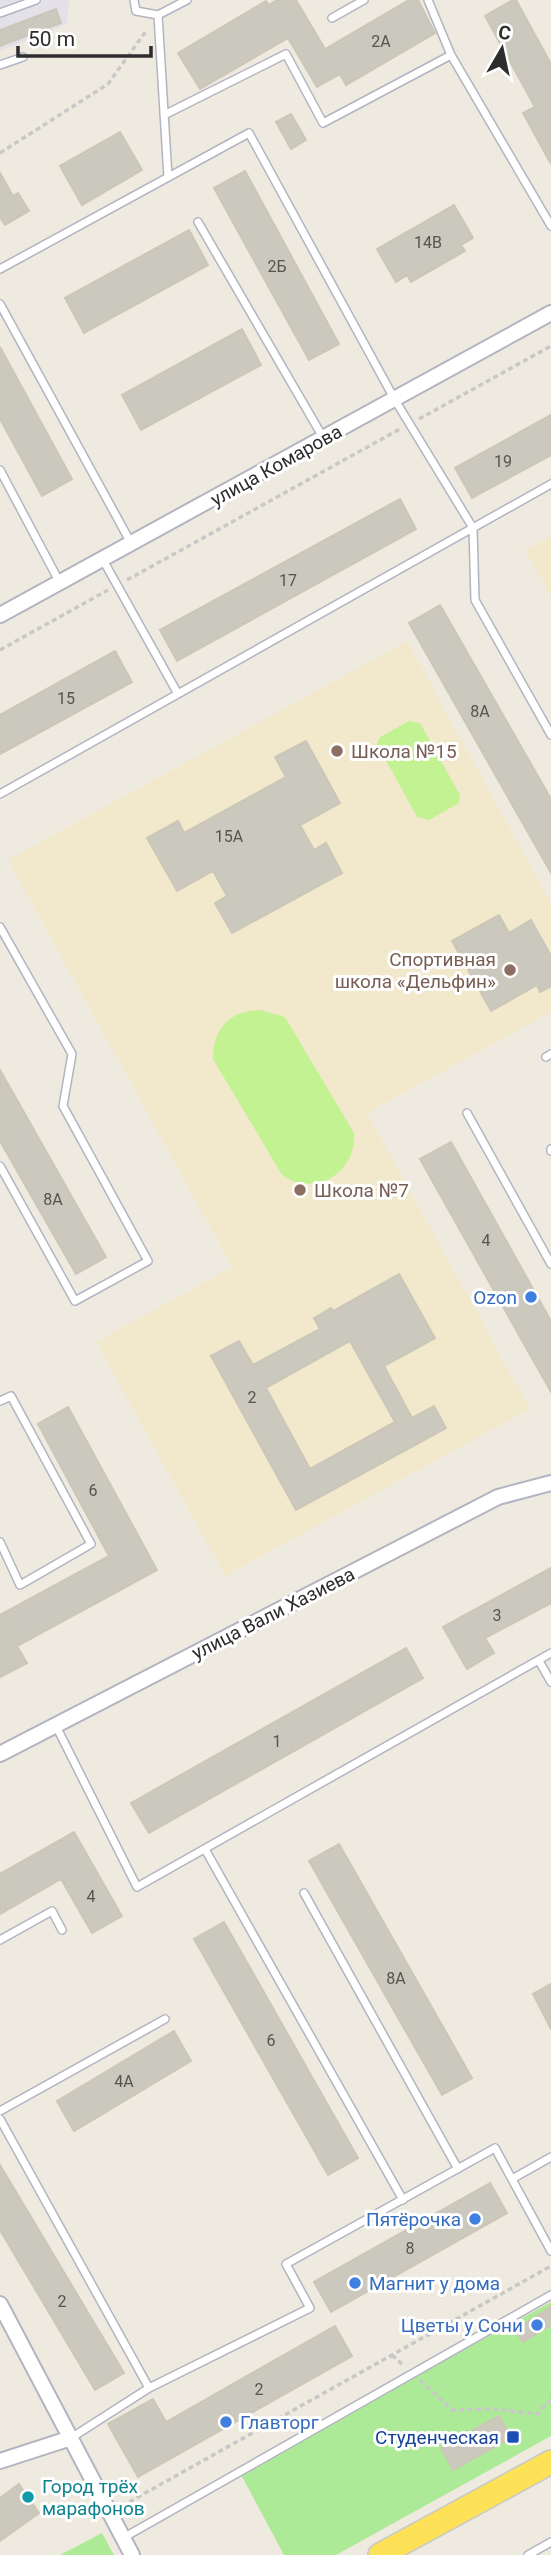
<svg xmlns="http://www.w3.org/2000/svg" width="551" height="2555" viewBox="0 0 551 2555" font-family="Roboto,sans-serif">
<style>
.industrial{fill:#e3e0e8}
.education{fill:#f2e9cd}
.green{fill:#adea97}
.pitch{fill:#c2f292}
.building{fill:#cbc8bd;stroke:#ccc6b8;stroke-width:2;fill-rule:evenodd}
.lines{fill:none;stroke-linecap:round;stroke-linejoin:round}
.service-casing{stroke:#b3b4c2;stroke-width:10}
.minor-casing{stroke:#b3b4c2;stroke-width:18}
.primary-casing{stroke:#c8c8c8;stroke-width:26}
.path{stroke:#c8c8c8;stroke-width:3.5;stroke-dasharray:5 3.5;stroke-linecap:butt}
.service{stroke:#fff;stroke-width:7}
.minor{stroke:#fff;stroke-width:14}
.primary{stroke:#fde257;stroke-width:23}
.education-dot{fill:#8d6e63;stroke:#fff;stroke-width:2.5}
.shop-dot{fill:#3f7fe0;stroke:#fff;stroke-width:2.5}
.transit-dot{fill:#1a4fb4;stroke:#fff;stroke-width:2.5}
.culture-dot{fill:#0f9aa8;stroke:#fff;stroke-width:2.5}
.labels{text-anchor:middle;stroke-width:6;stroke-linejoin:round;paint-order:stroke}
.number-label{font-size:16px;fill:#545451}
.street-label{font-size:19px;fill:#2d2d2d;stroke:#fff}
.education-label{font-size:19px;fill:#785e54;stroke:#fff;text-anchor:start}
.shop-label{font-size:19px;fill:#366cbe;stroke:#fff;text-anchor:end}
.transit-label{font-size:19px;fill:#164399;stroke:#fff;text-anchor:end}
.culture-label{font-size:19px;fill:#0d838f;stroke:#fff;text-anchor:start}
</style>
<rect width="100%" height="100%" fill="#efeadf"/>
<path class="industrial" d="M0,0H69L67,24L0,51Z"/>
<path class="education" d="M551,536V596L525,550Z
M407,641L551,903V1012L367,1113L530,1409L225,1576L96,1342L232,1267L8,860Z"/>
<path class="green" d="M551,2302V2436L336,2555H284L240,2473Z
M102,2533L114,2555H60Z"/>
<path class="pitch" d="M409,721L420,723L460,795L459,803L429,820L417,817L377,744L380,737Z
M260,1010L285,1017L354,1133C357,1173 315,1198 282,1175L213,1059C213,1028 229,1011 260,1010Z"/>
<path class="building" d="M277,0H296L325,49L409,0H418L435,33L346,85L340,74L317,87L288,38L200,89L178,53L266,1L269,5Z
M513,0H516L551,64V164L523,113L535,107L485,16Z
M56,9L61,23L0,46V30Z
M291,114L306,140L291,149L276,122Z
M120,132L142,170L82,205L60,166Z
M245,171L339,344L309,360L214,188Z
M0,173L13,196L18,193L29,211L5,225L0,217Z
M454,205L473,238L461,245L465,251L411,282L407,275L396,282L377,249Z
M189,230L208,265L84,333L65,298Z
M242,329L261,365L141,430L122,395Z
M0,347L72,479L42,496L0,419Z
M551,415V455L472,498L455,468Z
M400,499L416,529L177,661L160,630Z
M440,605L551,799V873L409,623Z
M115,651L132,682L0,754V715Z
M306,741L340,803L300,825L314,850L326,843L342,873L232,933L215,903L227,896L213,871L177,891L147,838L178,821L184,833L286,777L275,757Z
M499,915L509,933L531,920L551,956V986L540,992L537,985L491,1011L452,941Z
M0,1070L106,1257L76,1274L0,1141Z
M451,1142L551,1321V1392L420,1159Z
M399,1274L435,1338L384,1366L412,1418L434,1406L446,1428L296,1510L211,1356L239,1341L253,1365L320,1329L314,1318L331,1308L333,1311ZM350,1341L395,1422L310,1469L266,1388Z
M68,1407L157,1570L17,1646L27,1663L0,1677V1615L109,1556L38,1424Z
M551,1568V1603L485,1638L494,1653L467,1669L443,1627Z
M406,1648L423,1678L149,1833L131,1803Z
M74,1832L122,1916L92,1933L61,1879L0,1914V1874Z
M339,1844L472,2078L442,2095L309,1861Z
M224,1922L358,2158L328,2175L194,1939Z
M551,1984V2029L533,1994Z
M174,2031L191,2061L74,2131L57,2101Z
M0,2165L124,2373L95,2390L0,2230Z
M490,2183L507,2213L331,2312L314,2282Z
M551,2307V2325L523,2342L515,2330Z
M335,2326L352,2356L138,2477L108,2424L153,2399L166,2422Z
M499,2416L511,2438L453,2470L441,2448Z
M19,2484L39,2513L0,2541V2498Z"/>
<g class="lines">
<defs>
<path id="service" d="M134,0L136,11L158,15L187,0
M428,0L451,55L551,226
M0,13L36,0
M158,15L168,177
M332,18L364,0
M0,65L23,57
M164,115L286,54L323,123L451,55
M198,222L324,439
M0,269L249,133L395,400L473,528L475,600L551,735
M0,304L131,543
M0,470L60,583
M103,560L178,694
M0,794L551,484
M0,927L72,1054L63,1106L148,1261L75,1301L0,1166
M546,1057L551,1054
M467,1113L551,1264
M551,1149V1151
M0,1401L11,1396L91,1544L20,1585L0,1542
M539,1661L551,1682
M56,1726L137,1887L551,1653
M206,1851L403,2200
M304,1893L458,2169
M0,1940L52,1911L62,1930
M0,2111L165,2019
M0,2119L149,2388L71,2438
M512,2179L551,2157
M149,2388L310,2308L286,2264L495,2148L551,2251
M123,2538L551,2295
M528,2555L551,2542"/>
<path id="minor" d="M0,615L551,313
M0,1754L498,1497L551,1483
M0,2304L132,2555
M0,2461L71,2438"/>
<path id="primary" d="M380,2555L551,2462"/>
</defs>
<use href="#service" class="service-casing"/>
<use href="#minor" class="minor-casing"/>
<use href="#primary" class="primary-casing"/>
<path class="path" d="M0,153L108,84L146,31
M419,419L551,346
M127,580L400,429
M0,650L108,590
M392,2355L404,2366
M420,2380L452,2410L493,2409L537,2414L551,2400
M122,2506L551,2266"/>
<use href="#service" class="service"/>
<use href="#minor" class="minor"/>
<use href="#primary" class="primary"/>
</g>
<g class="education-dot">
<circle cx="337" cy="751" r="7"/>
<circle cx="510" cy="970" r="7"/>
<circle cx="300" cy="1190" r="7"/>
</g>
<g class="shop-dot">
<circle cx="531" cy="1297" r="7"/>
<circle cx="475" cy="2219" r="7"/>
<circle cx="355" cy="2283" r="7"/>
<circle cx="537" cy="2325" r="7"/>
<circle cx="226" cy="2422" r="7"/>
</g>
<rect class="transit-dot" x="506" y="2430" width="14" height="14" rx="3.5"/>
<circle class="culture-dot" cx="28" cy="2497" r="7"/>
<g class="labels">
<g class="number-label">
<text x="381" y="47">2А</text>
<text x="428" y="248">14В</text>
<text x="277" y="272">2Б</text>
<text x="503" y="467">19</text>
<text x="288" y="586">17</text>
<text x="66" y="704">15</text>
<text x="480" y="717">8А</text>
<text x="229" y="842">15А</text>
<text x="53" y="1205">8А</text>
<text x="486" y="1246">4</text>
<text x="252" y="1403">2</text>
<text x="93" y="1496">6</text>
<text x="497" y="1621">3</text>
<text x="277" y="1747">1</text>
<text x="91" y="1902">4</text>
<text x="396" y="1984">8А</text>
<text x="271" y="2046">6</text>
<text x="124" y="2087">4А</text>
<text x="410" y="2254">8</text>
<text x="62" y="2307">2</text>
<text x="259" y="2395">2</text>
</g>
<g class="street-label">
<text transform="translate(276 465) rotate(-29)" y="7">улица Комарова</text>
<text transform="translate(273 1613) rotate(-27)" y="7">улица Вали Хазиева</text>
</g>
<g class="education-label">
<text x="351" y="758">Школа №15</text>
<text x="496" y="966" text-anchor="end">Спортивная<tspan x="496" dy="22">школа «Дельфин»</tspan></text>
<text x="314" y="1197">Школа №7</text>
</g>
<g class="shop-label">
<text x="517" y="1304">Ozon</text>
<text x="461" y="2226">Пятёрочка</text>
<text x="369" y="2290" text-anchor="start">Магнит у дома</text>
<text x="523" y="2332">Цветы у Сони</text>
<text x="240" y="2429" text-anchor="start">Главторг</text>
</g>
<g class="transit-label">
<text x="499" y="2444">Студенческая</text>
</g>
<g class="culture-label">
<text x="42" y="2493">Город трёх<tspan x="42" dy="22">марафонов</tspan></text>
</g>
</g>
<g transform="translate(502 49) rotate(9)" stroke="#ffffff" stroke-width="5" paint-order="stroke">
<path d="M0-5L12 26L0 18L-12 26Z" fill="#2d2d2d"/>
<text y="-10" font-size="19" font-weight="bold" text-anchor="middle" fill="#2d2d2d">С</text>
</g>
<path d="M18 46v10h133v-10" fill="none" stroke="#2d2d2d" stroke-width="3.5"/>
<text x="28" y="46" font-size="21" fill="#2d2d2d" stroke="#ffffff" stroke-width="5" paint-order="stroke">50 m</text>
</svg>
